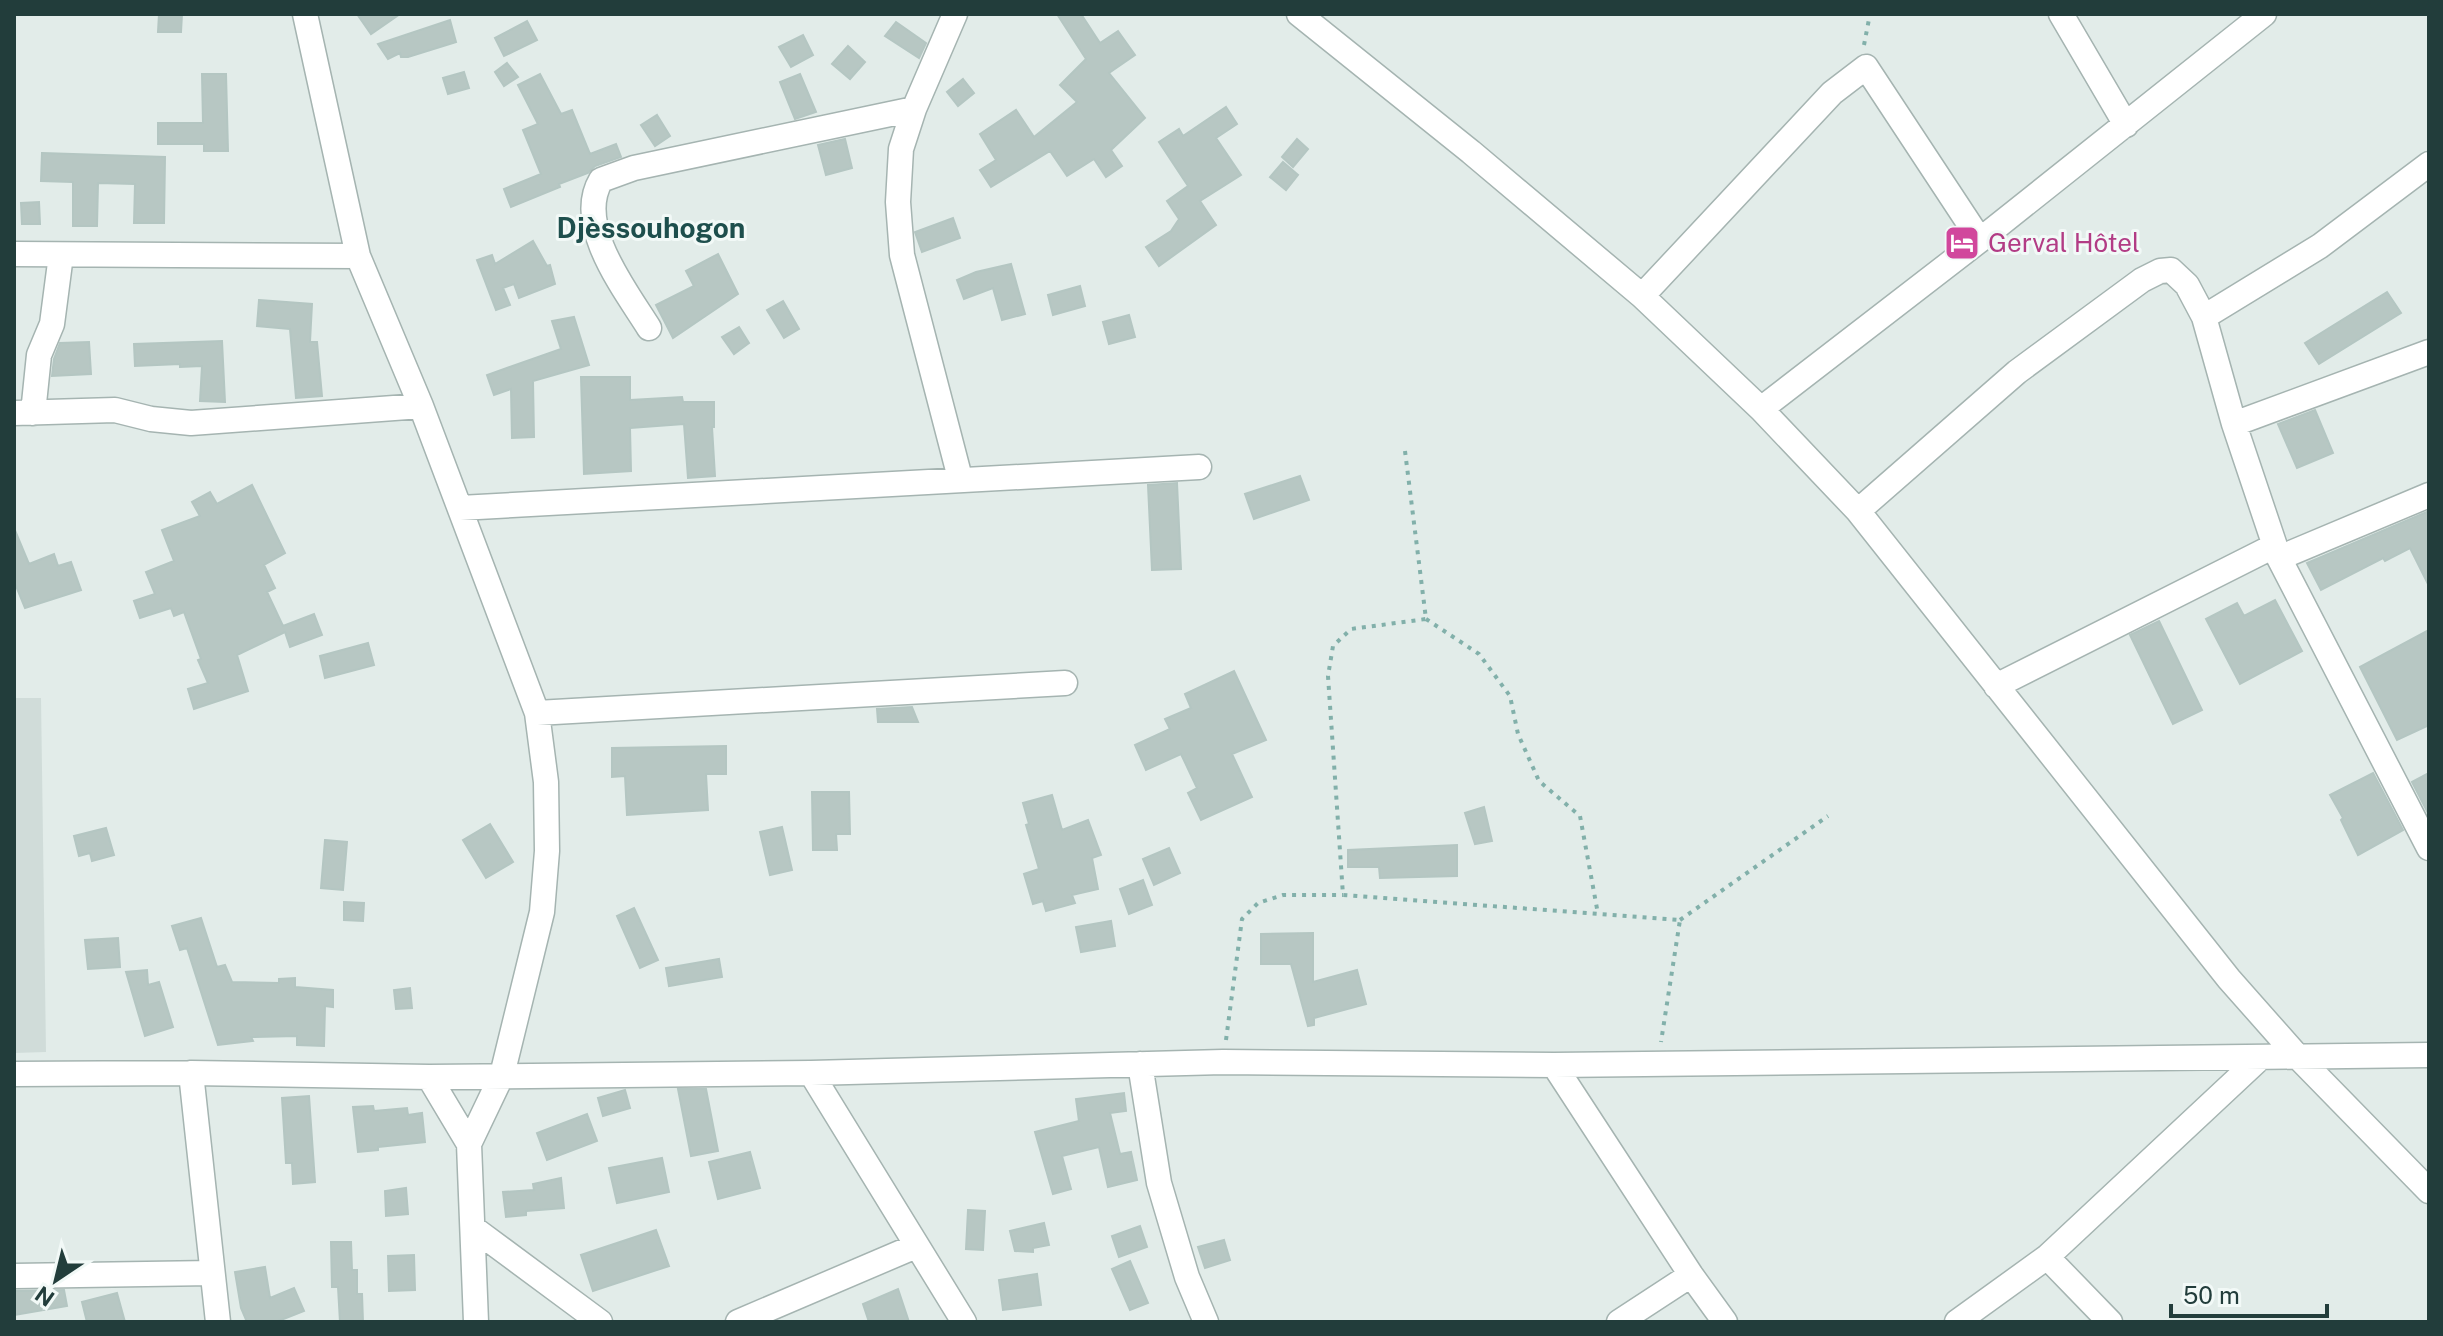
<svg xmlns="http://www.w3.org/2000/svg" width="2443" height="1336" viewBox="0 0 2443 1336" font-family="'Public Sans',sans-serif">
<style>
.built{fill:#d0dcd9}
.building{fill:#b7c7c3;stroke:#b4c6c2;stroke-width:2}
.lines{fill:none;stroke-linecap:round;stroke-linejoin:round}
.minor-casing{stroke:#a5b4b1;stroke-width:27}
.path{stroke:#82b0aa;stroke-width:4;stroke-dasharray:4 6;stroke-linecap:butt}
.minor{stroke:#fff;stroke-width:24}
.labels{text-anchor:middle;stroke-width:6;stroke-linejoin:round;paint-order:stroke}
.hotel-label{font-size:26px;fill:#b23c85;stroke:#f2f9f7;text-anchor:start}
.neighbourhood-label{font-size:28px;font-weight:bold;fill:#1e4f4d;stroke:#f2f9f7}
</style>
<rect width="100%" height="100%" fill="#e2ece9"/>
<path class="built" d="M14,698H41L46,1052L14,1053Z"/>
<path class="building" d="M159,14H182L181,32H158Z
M357,14H400L371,34Z
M1057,14H1081L1100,43L1118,31L1135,55L1109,73L1145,118L1111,150L1122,166L1106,177L1094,159L1067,176L1050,151L991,187L980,170L996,160L980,134L1016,110L1034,137L1077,102L1060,85L1086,59Z
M450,20L456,42L408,57H401L400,53L388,59L378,44Z
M527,21L537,40L504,56L495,38Z
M896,22L926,43L919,58L885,36Z
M803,35L813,55L791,67L779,47Z
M848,46L865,62L850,79L832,64Z
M507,63L518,77L504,86L495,72Z
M464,72L469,88L448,94L443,78Z
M202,74H226L228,151H204V144H158V123H203Z
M540,74L561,114L572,110L590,154L616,144L621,157L595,166L588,173L559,184L560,187L511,207L504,189L541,174L523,130L538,124L518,85Z
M800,74L816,112L795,119L780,82Z
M963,79L974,93L958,106L947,92Z
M1226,107L1237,124L1216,138L1241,175L1200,201L1216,225L1159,266L1146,247L1171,231L1179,219L1167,201L1188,186L1159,142L1179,129L1183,136Z
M657,115L670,136L655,146L641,125Z
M845,139L852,168L826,175L818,145Z
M1297,139L1308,149L1293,167L1282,157Z
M42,153L165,157L164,223H134L135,184L98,183L97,226H73V182L41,181Z
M1283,162L1298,175L1286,190L1270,177Z
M39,202L40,224H22L21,203Z
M953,218L960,238L922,252L915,232Z
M533,241L547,266L550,265L555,284L519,298L514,284L503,288L510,305L496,310L477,260L492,255L495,264Z
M718,254L738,294L673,338L656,305L694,286L686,271Z
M1011,264L1025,314L1002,320L993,288L964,299L957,280L976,272Z
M1080,286L1085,306L1053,315L1048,295Z
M2387,292L2401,313L2319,364L2305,343Z
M259,300L312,304L310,342H317L322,396L296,398L290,329L257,326Z
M783,301L799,329L784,338L767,310Z
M1129,315L1135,337L1109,344L1103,322Z
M574,317L589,365L533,381L534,437L512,438L511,389L494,395L487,375L561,349L552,321Z
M739,327L749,343L734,354L722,337Z
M222,341L225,402L200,401L202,366L180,367V364L135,366L134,344Z
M89,342L91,374L52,376L54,359L60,343Z
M581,377H630V400L682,397L683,402H714V427H712L715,476L688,478L684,424L630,428L631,471L584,474Z
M2315,410L2333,453L2297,468L2278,424Z
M1300,476L1309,500L1254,519L1245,494Z
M1177,483L1181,569L1152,570L1148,485Z
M252,485L285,553L264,565L275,588L267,592L283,626L314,614L322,635L290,647L285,632L237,655L248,691L194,709L188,689L208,683L198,660L201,659L184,612L174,616L171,608L140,618L134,601L155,594L146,572L174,561L162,530L200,516L192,502L210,492L217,504Z
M2429,511V586L2410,548L2385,561L2383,558L2321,590L2307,563Z
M14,528L29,564L54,554L58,566L71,562L81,590L25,608L14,581Z
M2275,600L2302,651L2240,684L2206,619L2237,603L2244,616Z
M2159,621L2202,710L2173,724L2130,635Z
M2429,630V725L2397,740L2360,667Z
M368,643L374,665L325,678L320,656Z
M1234,671L1266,740L1232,754L1252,797L1201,820L1188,793L1197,788L1181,754L1146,770L1135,745L1170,729L1165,719L1191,708L1185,694Z
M912,707L918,722H878L877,709Z
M726,746V774H706L708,810L627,815L625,776L612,777V748Z
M2373,773L2403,830L2358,855L2341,820L2343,818L2330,795Z
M2429,773V815L2412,782Z
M812,792H849L850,834H836L837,850H813Z
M1052,795L1062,830L1088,820L1101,855L1092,858L1098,889L1072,895L1075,903L1046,911L1043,901L1033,904L1024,874L1039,869L1026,825L1029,824L1023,803Z
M1484,807L1492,841L1475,844L1465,813Z
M490,824L513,862L486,878L463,840Z
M782,827L792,870L770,875L760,832Z
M106,828L114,855L92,861L90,853L79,856L74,836Z
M325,840L347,842L343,890L321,888Z
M1457,845V876L1380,878L1379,867H1348V850Z
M1169,848L1180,873L1154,885L1143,859Z
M1143,880L1152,905L1129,914L1120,889Z
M344,902L364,903L363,921L344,920Z
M634,908L658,960L640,968L617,916Z
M201,918L217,967L225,965L232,982L279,983V979L295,978V987L333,990V1007L325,1006L324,1046L297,1045V1036L251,1037L253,1041L218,1045L187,948L180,950L172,926Z
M1111,921L1115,946L1081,952L1076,927Z
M1313,933V982L1357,970L1366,1004L1314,1018V1025L1308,1026L1291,964H1261V934Z
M118,938L120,967L88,969L85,940Z
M719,959L722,977L669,986L666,968Z
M147,970L148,985L159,982L173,1027L145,1036L126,972Z
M410,988L412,1008L396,1009L394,990Z
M678,1089H706L718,1151L691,1156Z
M625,1090L630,1108L603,1116L598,1098Z
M1124,1093L1126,1111L1110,1113L1120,1154L1131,1152L1137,1180L1108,1187L1099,1147L1062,1156L1071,1189L1053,1194L1035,1132L1079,1121L1076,1099Z
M309,1096L315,1182L293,1184L292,1163H286L282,1098Z
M373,1106L374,1111L407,1108L408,1115L422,1113L425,1142L378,1147V1150L358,1152L353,1107Z
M587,1114L597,1141L547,1160L537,1133Z
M750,1152L760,1188L718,1199L709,1162Z
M662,1158L669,1192L617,1203L609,1168Z
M561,1178L564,1208L526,1211V1215L506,1217L503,1192L534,1190L533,1184Z
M406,1188L408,1214L386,1216L385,1191Z
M968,1210L985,1211L983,1250L966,1249Z
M1044,1223L1049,1245L1033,1248V1252L1015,1251L1010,1231Z
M1140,1226L1147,1247L1119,1257L1112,1236Z
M656,1230L669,1266L593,1291L581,1255Z
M1224,1240L1230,1260L1205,1268L1198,1247Z
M331,1242H351L352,1270H357V1294H362L363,1322H340L338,1287H332Z
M414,1255L415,1290L389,1291L388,1256Z
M1130,1261L1148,1303L1130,1310L1112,1269Z
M265,1267L270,1298L294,1288L304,1311L276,1322H247L241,1308L235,1272Z
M1037,1274L1041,1305L1003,1310L999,1280Z
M898,1289L909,1322H869L863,1304Z
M64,1290L67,1306L14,1315V1291Z
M117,1293L125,1322H87L82,1302Z"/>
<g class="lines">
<defs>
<path id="minor" d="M305,14L358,256L421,406L537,713L546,782L547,851L542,912L502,1075L469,1144L476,1322
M955,14L914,109L901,149L898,202L902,255L960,478
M1299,14L1471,152L1642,296L1761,409L1858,511L2229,979L2298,1057L2429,1191
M2061,14L2126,125
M14,254L358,256
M1642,296L1832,93L1866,67L1980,240
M2204,317L2320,246L2429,164
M649,328C626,291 574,225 601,180L634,168L914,109
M1761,409L1980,240L2264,14
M14,413L115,410L151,419L191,423L421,406
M33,413L39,355L52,324L61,255
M2234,424L2429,352
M460,508L1199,467
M1858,511L2017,372L2142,280L2160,271L2171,270L2187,285L2204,317L2234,424L2279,558L2429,848
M2279,558L2429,495
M1996,686L2274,546
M537,713L1065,683
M1140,1064L1159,1183L1187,1277L1206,1322
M1554,1065L2429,1055
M191,1073L218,1322
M811,1073L964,1322
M14,1074L191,1073L429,1077L811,1073L1223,1062L1554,1065L1691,1275L1725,1322
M429,1077L469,1144
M473,1228L600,1322
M2047,1257L2110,1322
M14,1276L212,1273
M738,1322L916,1246
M1619,1322L1691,1275
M1957,1322L2047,1257L2260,1058"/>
</defs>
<use href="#minor" class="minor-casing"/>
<path class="path" d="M1864,45L1870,14
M1405,451L1426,619L1351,629L1333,646L1328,676L1343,895L1680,920L1661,1042
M1426,619L1479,654L1510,696L1518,734L1539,781L1580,816L1598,914
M1680,920L1828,816
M1226,1040L1242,919L1258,903L1283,895H1343"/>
<use href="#minor" class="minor"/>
</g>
<defs>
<symbol id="hotel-square" viewBox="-11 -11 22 22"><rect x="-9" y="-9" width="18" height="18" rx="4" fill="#d1479c" stroke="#f2f9f7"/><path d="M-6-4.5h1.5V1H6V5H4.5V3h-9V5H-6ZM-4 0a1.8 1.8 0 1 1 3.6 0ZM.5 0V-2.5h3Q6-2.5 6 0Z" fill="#fff"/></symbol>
</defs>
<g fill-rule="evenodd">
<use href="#hotel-square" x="1942" y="223" width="40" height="40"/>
</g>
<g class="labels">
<g class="hotel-label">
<text x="1988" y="252">Gerval Hôtel</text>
</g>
<g class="neighbourhood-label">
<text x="651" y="238">Djèssouhogon</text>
</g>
</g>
<rect width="2443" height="1336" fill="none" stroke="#223d3b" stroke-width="32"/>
<g transform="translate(56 1280) rotate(215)" stroke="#f2f9f7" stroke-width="6" paint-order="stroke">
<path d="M0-6L14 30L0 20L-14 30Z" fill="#223d3b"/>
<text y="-12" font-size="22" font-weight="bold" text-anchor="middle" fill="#223d3b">N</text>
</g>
<path d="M2171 1304v12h156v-12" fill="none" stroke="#223d3b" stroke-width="4"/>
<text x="2183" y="1304" font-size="24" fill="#223d3b" stroke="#f2f9f7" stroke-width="6" paint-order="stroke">50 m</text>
</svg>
